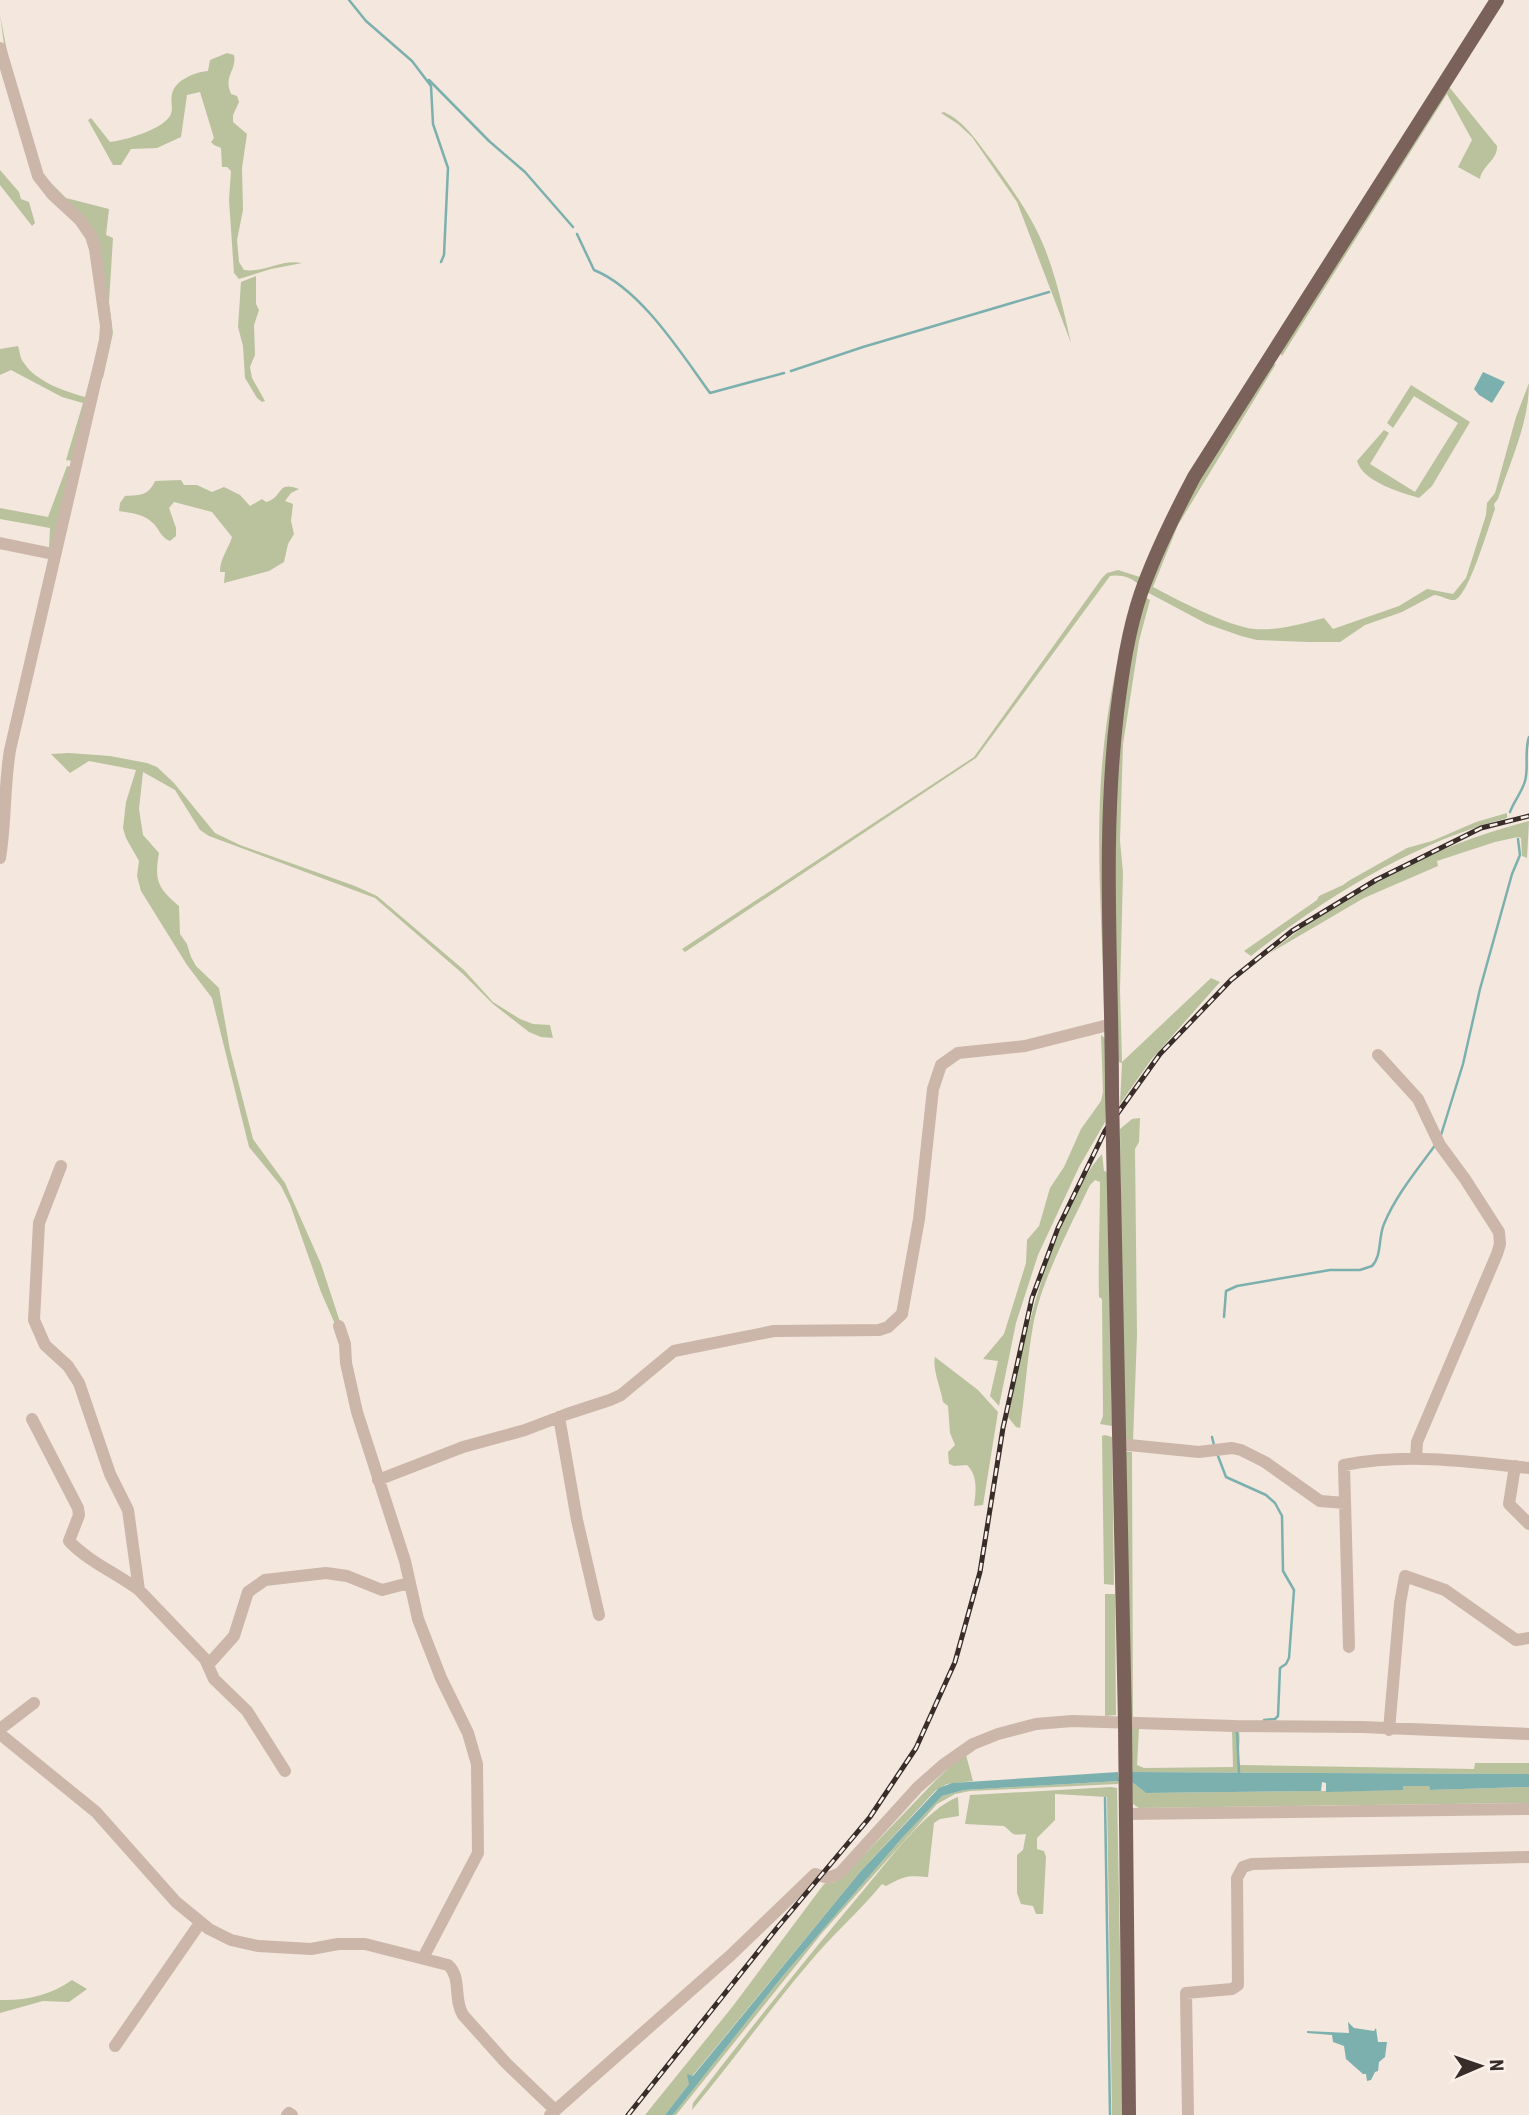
<svg xmlns="http://www.w3.org/2000/svg" width="1529" height="2115" viewBox="0 0 1529 2115" font-family="'Roboto Condensed',sans-serif">
<style>
.green{fill:#b9c29d}
.water{fill:#7cb0ae}
.lines{fill:none;stroke-linecap:round;stroke-linejoin:round}
.stream{stroke:#7cb0ae;stroke-width:2.5}
.minor{stroke:#cbb6a9;stroke-width:12}
.major{stroke:#7a625a;stroke-width:14}
.rail-casing{stroke:#382d29;stroke-width:5}
.rail{stroke:#faf1ea;stroke-width:2.5;stroke-dasharray:8;stroke-linecap:butt}
.major-bridge{stroke:#7a625a;stroke-width:14}
</style>
<rect width="100%" height="100%" fill="#f3e7de"/>
<path class="green" d="M0,15L12,77L43,175L66,198L109,209L106,235L113,238L109,302L113,333L103,378H99L110,325L97,243L80,216L43,180L38,170L6,59Z
M227,53L234,55C237,71 223,75 231,94L237,96L239,102L233,115V122L247,134L242,168L243,210L237,240L239,262L244,270C264,273 281,259 302,263L271,269L239,279L234,273L229,200L231,171L227,167H222L221,148L214,145L211,142L214,138L200,92L187,95L181,137L157,148L131,149L121,165H113L88,120L91,118L110,142C126,140 161,130 170,116C174,109 170,101 172,94C175,80 195,72 208,71L210,60Z
M1448,87L1450,88L1497,146C1498,159 1482,166 1480,179L1458,167L1472,140L1447,94L1282,356L1280,353Z
M944,112C965,122 975,139 989,157C1010,186 1032,216 1045,249C1057,280 1064,312 1071,343L1017,202L972,137L958,124L941,113Z
M0,170L19,192L21,199L29,202L35,223L32,226L0,185Z
M256,276V304L259,310L254,325L255,355L250,367L252,378L265,401L262,402L257,398L245,378L243,346L238,327L241,282Z
M104,326L73,461L66,460L83,403L62,397L11,370L0,375V349L18,346C20,352 20,359 24,363C35,381 66,392 85,397Z
M1276,364L1178,525L1153,587C1178,600 1227,626 1254,629C1278,631 1301,624 1324,618L1333,629L1399,606L1427,589L1453,594L1466,578L1486,515L1487,503L1495,493L1516,417L1529,383C1529,423 1510,462 1498,499L1494,504L1495,509C1489,525 1469,595 1455,600C1449,601 1440,595 1434,595L1402,612L1365,625L1340,642H1308L1257,640L1241,636L1207,624L1145,591L1192,489L1272,365Z
M1411,385L1470,422L1432,486L1419,498C1400,492 1363,482 1357,461L1384,430L1389,433L1370,464L1415,492L1458,423L1414,396L1393,428L1387,423Z
M67,466L72,467L53,548H49L50,528L0,519V508L48,517Z
M181,480L184,485H197L212,492L224,487L240,495L250,506L262,499L266,502C284,497 276,480 299,489L291,493L285,501L293,504L291,521L294,534L288,544L284,562L269,571L224,583L225,572H220C220,558 228,550 232,537L212,512L174,502L169,508L176,528V536L170,541C161,537 160,531 154,524C145,514 131,513 119,511L120,503L125,496C141,495 148,496 155,481Z
M1118,570L1143,578L1126,637L1104,1011C1103,941 1097,869 1100,798C1103,725 1116,654 1138,584C1132,577 1119,574 1110,576L976,758L685,952L682,949L974,757L1102,578L1107,573Z
M1145,597L1150,600L1139,641L1123,744L1120,841L1123,873L1120,990L1122,1062L1211,978L1220,982L1151,1060L1120,1104L1122,1063L1118,1062L1113,818L1126,680Z
M69,753L110,756L147,763L157,767L174,783L215,833L240,845L355,886L377,896L464,970L493,1002L520,1019L533,1024L550,1025L553,1038L541,1037L529,1032L493,1004L463,974L375,898L209,836L200,830L175,790L143,772L139,809L143,835L159,853C154,881 158,888 179,906L180,934L187,944L191,957L196,966L219,988L230,1050L253,1139L285,1183L321,1264L340,1322L335,1324L321,1292L290,1204L281,1186L249,1147L212,998L187,965L141,891L137,876L139,861L126,838L123,828L126,802L136,770L89,761L70,773L51,754Z
M1507,813V818C1413,843 1327,896 1251,956L1244,951L1317,900L1319,896L1343,885L1350,880L1407,848L1432,841L1476,822Z
M1529,821L1527,858L1522,856L1521,838L1518,837L1495,842L1437,861L1438,866L1364,898L1270,953C1346,890 1434,846 1529,821Z
M1101,1035L1107,1040L1105,1122L1079,1167L1038,1255L1016,1323L999,1406L990,1396L998,1361L983,1359L1004,1334L1026,1263L1027,1240L1039,1226L1050,1188L1064,1167L1081,1129L1101,1101L1103,1092Z
M1140,1118L1139,1142L1135,1149L1137,1335L1133,1441H1123L1120,1129L1132,1119Z
M1102,1154L1104,1171L1108,1172L1112,1426L1100,1424L1103,1416L1102,1299L1099,1297C1098,1258 1100,1221 1100,1182L1095,1180L1090,1185C1071,1225 1040,1283 1033,1326C1027,1359 1025,1394 1020,1428L1016,1427L1008,1417C1022,1346 1039,1275 1069,1209C1079,1189 1087,1170 1102,1154Z
M935,1357L978,1390L998,1412L983,1505L974,1506C976,1491 978,1476 967,1465L954,1466L949,1464L948,1452L955,1445L950,1433L948,1406L943,1402C941,1389 932,1368 935,1357Z
M1105,1435L1112,1437L1114,1585L1104,1584L1102,1436Z
M1123,1451L1132,1452L1133,1719H1127Z
M1105,1594H1115L1116,1715L1105,1716Z
M1128,1728H1139L1137,1765L1144,1768L1233,1767L1232,1730L1239,1731C1241,1743 1237,1753 1240,1765L1474,1769L1475,1763H1529V1774L1131,1772Z
M966,1755L973,1781L947,1784L935,1791L860,1872L689,2080V2084L665,2115H645L733,2006L824,1884L832,1883L844,1876L936,1780L953,1764Z
M1119,1781L1118,1784L970,1791L955,1794L937,1804L822,1933L676,2115H673L782,1977L903,1837L942,1796L964,1790Z
M1132,1782L1146,1793L1402,1790L1403,1786H1429L1430,1790L1529,1787V1803L1139,1808L1133,1804Z
M1111,1787L1117,1788L1123,2115H1112L1107,1797L1055,1794V1820L1037,1838V1849L1044,1851L1046,1857L1043,1914H1036L1033,1906L1021,1904L1017,1893V1855L1023,1850L1026,1834C1011,1835 1016,1836 1004,1826L965,1824L970,1795Z
M958,1797L959,1816L940,1819L934,1823L928,1877C907,1875 904,1876 886,1886L882,1884C859,1912 832,1935 809,1963C769,2010 732,2062 692,2110L693,2103C750,2029 807,1957 867,1886C889,1860 927,1808 958,1797Z
M72,1980L87,1989L69,2002L43,2001L0,2013V2000C24,2001 52,1995 72,1980Z"/>
<path class="water" d="M1483,372L1505,382L1492,403L1479,395L1474,389Z
M1118,1772L1119,1781L964,1790L942,1796L903,1837L782,1977L673,2115H665L689,2084L687,2074L693,2076L860,1872L939,1788L952,1783Z
M1131,1772L1529,1774V1787L1430,1790L1429,1786H1403V1790L1326,1792V1783L1322,1782L1321,1791L1146,1793L1132,1782Z
M1348,2022L1354,2028L1374,2031L1376,2028L1378,2042H1387L1385,2057L1379,2062L1378,2071L1375,2072L1371,2080L1367,2081L1366,2074H1363L1346,2059L1344,2046L1333,2042L1332,2035L1307,2033V2031L1349,2033Z"/>
<g class="lines">
<path class="stream" d="M349,0L366,21L412,61L431,86L433,124L448,168L444,255L441,262
M429,80L489,141L525,172L573,227
M577,234L594,270C641,289 681,353 710,393L784,373
M791,371L863,347L1049,292
M1510,812C1514,801 1522,792 1525,781C1529,767 1524,752 1529,737
M1441,1135L1463,1064L1480,989L1512,874L1520,855L1518,839
M1224,1317L1226,1291L1237,1286L1330,1270H1360L1372,1266C1382,1256 1378,1238 1384,1224C1396,1195 1417,1170 1436,1144
M1212,1437L1214,1445
M1218,1456L1226,1477L1266,1495L1275,1503L1282,1516L1283,1571L1294,1590L1289,1658L1286,1664L1280,1668L1278,1716L1275,1719L1264,1720
M1237,1732L1239,1773
M1105,1798L1110,2115"/>
<path class="minor" d="M0,48L38,176L52,194L80,220L91,236L95,249L106,326L105,340L10,750C4,786 6,822 0,858
M0,543L53,554
M1378,1055L1418,1099L1440,1145L1465,1179L1499,1232L1500,1244L1497,1254L1417,1442L1416,1459
M61,1166L39,1223L34,1320L45,1345L68,1366L79,1383L110,1474L128,1510L139,1590L205,1659L214,1679L247,1711L285,1771
M339,1326L345,1344L346,1363L357,1412L405,1561L418,1619L441,1678L468,1733L477,1764L478,1853L423,1958
M559,1417L577,1520L599,1615
M32,1419L78,1508L79,1515L69,1541C89,1562 116,1573 139,1590
M1119,1444L1199,1452L1232,1448L1241,1450L1265,1462L1320,1501L1345,1503
M1515,1466L1509,1504L1529,1524
M378,1480L463,1447L525,1430L567,1414L610,1400L621,1395L674,1351L774,1331L879,1330L888,1327L902,1314L919,1219L933,1089L941,1065L958,1053L1025,1046L1112,1024
M1349,1647L1344,1465C1405,1453 1467,1461 1529,1468
M208,1665L234,1636L248,1592L265,1580L326,1573L347,1576L382,1590L409,1583
M0,1729L34,1703
M1389,1730L1400,1603L1405,1576L1445,1590L1516,1640L1529,1638
M0,1734L96,1812L176,1902L209,1929L231,1940L258,1946L311,1949L338,1944H365L448,1965C462,1977 453,1999 463,2015L506,2063L555,2110
M1125,1814L1529,1809
M115,2046L200,1923
M287,2115L289,2113L292,2115
M550,2115L731,1955L815,1874L828,1878L840,1873L918,1787L943,1765L973,1744L998,1734L1036,1724L1072,1721L1235,1726L1362,1727L1529,1734
M1188,2115L1186,1993L1232,1989L1238,1985L1237,1878L1243,1867L1252,1864L1529,1857"/>
<path class="major" d="M1112,1094C1112,967 1102,839 1117,713C1122,673 1128,631 1141,593C1155,553 1174,515 1194,477L1497,0
M1113,1143L1125,1723L1129,2115"/>
<defs>
<path id="rail" d="M628,2115L777,1928L870,1817L916,1748L955,1662L980,1572L1003,1428L1032,1298L1058,1228L1105,1131L1160,1054L1231,980L1292,931L1376,880L1481,828L1529,816"/>
</defs>
<use href="#rail" class="rail-casing"/>
<use href="#rail" class="rail"/>
<path class="major-bridge" d="M1112,1094L1113,1143"/>
</g>
<g transform="translate(1480 2066) rotate(88)" stroke="#faf1ea" stroke-width="5" paint-order="stroke">
<path d="M0-5L12 26L0 18L-12 26Z" fill="#382d29"/>
<text y="-10" font-size="19" font-weight="bold" text-anchor="middle" fill="#382d29">N</text>
</g>
</svg>
